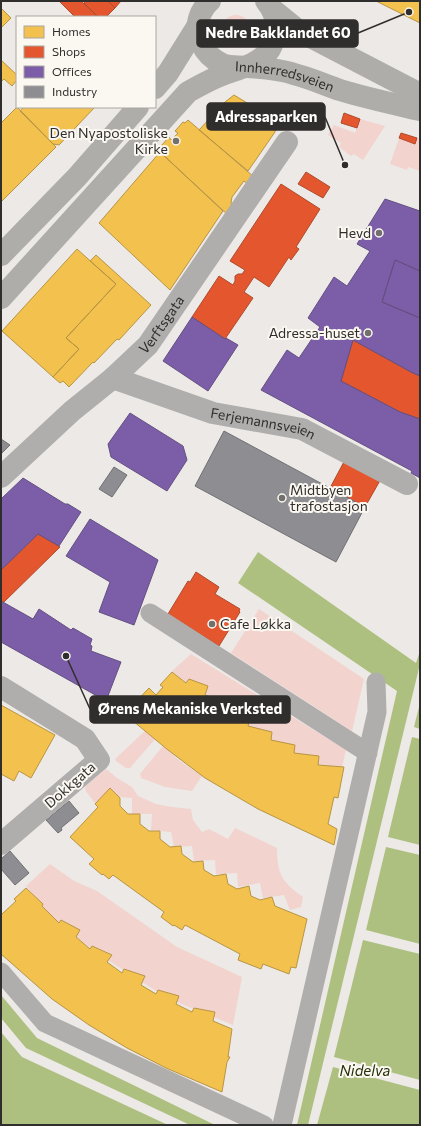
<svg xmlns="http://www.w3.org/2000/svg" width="421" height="1126" viewBox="0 0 421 1126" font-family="Commissioner,sans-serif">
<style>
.green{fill:#f3d3ce}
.water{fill:#adc080}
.pier{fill:#ece9e6}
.homes{fill:#f2c14e;stroke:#b89544}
.shops{fill:#e4572e;stroke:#ae4b2d}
.offices{fill:#7b5ea7;stroke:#645082}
.industry{fill:#8d8d92;stroke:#717073}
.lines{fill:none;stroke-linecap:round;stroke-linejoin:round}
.pedestrian{stroke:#afaeac;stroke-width:19}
.minor{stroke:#afaeac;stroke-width:22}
.secondary{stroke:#aeadaa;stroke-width:22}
.poi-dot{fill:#726f6d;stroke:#fbf7f1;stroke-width:1.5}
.labels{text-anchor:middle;stroke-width:4;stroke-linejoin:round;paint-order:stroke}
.street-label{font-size:14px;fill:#302e2c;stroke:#fbf7f1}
.poi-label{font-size:14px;fill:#302e2c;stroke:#fbf7f1;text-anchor:end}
.water-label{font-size:15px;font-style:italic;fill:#253009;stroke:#fbf7f1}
.leader{fill:none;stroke:#302e2c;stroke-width:1.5}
.callout-dot{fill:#302e2c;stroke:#fbf7f1;stroke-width:1.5}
.callout{fill:#302e2c;stroke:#302e2c;stroke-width:1.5}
.callout-label{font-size:15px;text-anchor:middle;font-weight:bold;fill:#fff}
</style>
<rect width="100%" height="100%" fill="#ece9e6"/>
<path class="green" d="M222 29a14 14 0 1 1 28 0a14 14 0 1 1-28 0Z
M360,119L385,126L363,160L354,154L351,156L339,147L341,143L328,135L334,125L355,133Z
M401,133L420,139V171L408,167L407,170L390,164Z
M259,609L364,679L352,731L231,653Z
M191,654L346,750L340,776L290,755L210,702L172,671Z
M146,730L155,739L130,768H126L116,761L115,759Z
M163,746L180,761L202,776L192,791L165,787L141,778L140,774Z
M106,769L117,778L132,787L138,796L156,804L172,807L191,809L193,820L202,832L209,829L228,839L235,828L277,848C277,874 282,882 303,897L301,907L290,910L284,895L263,898L260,883L238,887L237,873L216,874L215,860L194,861L192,846L174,847L171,832L151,830L152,814H132V798L118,797L98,807L85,790L86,786Z
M50,864L74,881L97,891L177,947L242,977L233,1025L167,998L103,957L60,926L26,886Z"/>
<path class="water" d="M258,552L416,663L420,651V1125H297L397,691L238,583Z
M1,995L37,1038L215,1125H1Z"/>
<path class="pier" d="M420,664V703L414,727L420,729V739L412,737L388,837L420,845V855L386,847L366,930L420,944V954L363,940L334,1057L420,1080V1090L333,1067L317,1125H308Z
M1,1018L26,1048L190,1125H168L22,1057L1,1032Z"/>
<path class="homes" d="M376,1H420V23Z
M1,8L11,18L1,28Z
M1,60L17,75V80L12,86L4,79L1,82Z
M234,95L272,118L276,124L275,132L248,171L199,130L225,102Z
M17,107L56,147L1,202V123Z
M24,107H95L59,145L53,144L20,111Z
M188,120L254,177L249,185L244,181L232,197L231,203L234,207L229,216L160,152L163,148L161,146L169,137L171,140L178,133L175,131L183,122L185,123Z
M160,152L223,211L170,290L99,223Z
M77,249L116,284L66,338L79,349L53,377L2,331Z
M96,255L151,305L119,340L117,339L94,363L93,362L69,387L63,381L60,383L53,377L79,349L66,338L116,284L90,261Z
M172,672L186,683L189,679L208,686L205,695L229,703L226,711L250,718L248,726L272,732L271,740L295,745L294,753L319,756L318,765L344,767L338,798L334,797L328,824L337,829L334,845L258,809L205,778L168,750L133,721L137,717L129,709L149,688L156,695L163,687L160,685Z
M1,705L55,735L31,778L19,771L14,781L1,774Z
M110,788L120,798V806L128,814H140V824L149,831H160V839L170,847L181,846L182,854L193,862L203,861L204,870L214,876L226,874L228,884L237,889L249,886L251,896L260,900L272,897L275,906L307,919L296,968L291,967L289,974L263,964L261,969L238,960L240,954L185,925L182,930L174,925L173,926L161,917L164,912L113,875L109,879L103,874L102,875L89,864L94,859L70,837L98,807L95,804Z
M26,888L43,904L42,906L59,923L61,920L80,930L76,937L90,949L92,946L112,955L107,962L122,973L124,969L145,976L141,985L156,994L158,990L179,996L176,1004L192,1012L194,1008L215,1012L213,1021L232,1029L228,1057H230L227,1062L222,1092L166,1068L127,1048L89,1025L52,999L1,954V915L16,901L14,899Z"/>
<path class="shops" d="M59,1H81L98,17H75Z
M86,1H108L115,8L106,17H98L84,3Z
M108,1H121L115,8Z
M344,113L360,119L357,128L341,123Z
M401,133L417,138L415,144L399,138Z
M306,172L330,187L323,198L298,184Z
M281,184L320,209L296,247L299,249L291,260L289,257L269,287L254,277L244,292L253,298L225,339L192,317L219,276L233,285L235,281V276L238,274H242L245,270L230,261Z
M353,340L411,372L420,376V419L400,412L341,381Z
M346,458L382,477L365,507L330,488Z
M38,534L60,547L3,603L1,601V570Z
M196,572L219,587L215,594L240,609L239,611L240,612L219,646L168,614L188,581L190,582Z"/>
<path class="offices" d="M385,199L420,211V271L395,260L382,302L420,318V376L411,372L353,340L341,381L400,412L420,419V478L411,473L412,471L261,390L287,350L299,358L320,327L308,318L334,277L347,286L370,251L357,244Z
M395,260L420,271V318L382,302Z
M192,317L225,339L226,338L238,345L208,391L163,361Z
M130,413L183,446L187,460L167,491L111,457L108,444Z
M23,478L65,504H68L81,512L59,546L38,534L1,570V499Z
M90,519L158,560L134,625L99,612L110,582L66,556Z
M1,601L33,619L39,609L71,630L73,628L92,639L90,645L92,646L91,651L121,662L106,701L1,642Z"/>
<path class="industry" d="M224,431L365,507L336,562L195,486Z
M1,439L10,445L1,454Z
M114,467L127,475L112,497L99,489Z
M69,801L79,813L61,828L62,830L58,833L46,820Z
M10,851L29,873L15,885L1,869V859Z"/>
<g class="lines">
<path class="pedestrian" d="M150,613L368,753
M1,972L45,1023L264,1125
M282,1125L377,712L376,682"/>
<g class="minor">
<path id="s1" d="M113,378L213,413L302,429L407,484"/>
<path id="s2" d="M1,477L72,411L113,378L148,345L287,142"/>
<path d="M1,687L85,739L99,760L1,844"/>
</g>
<g class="secondary">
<path id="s3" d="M210,1C205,5 204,8 201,13C192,33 203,55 222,64C230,67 238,66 246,67C262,68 279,69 294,74C310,78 325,85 340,90C366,98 394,104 420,110"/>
<path d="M272,9L299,31L420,94"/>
<path d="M155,88L168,73L198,25"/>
<path d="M1,255L77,177L138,107"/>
<path d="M1,298L188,92C197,87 206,82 215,78C232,70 255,67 268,52C271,48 273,43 274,38C279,24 275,12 266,1"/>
</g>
</g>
<g class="poi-dot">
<circle cx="176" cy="141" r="4"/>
<circle cx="379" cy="233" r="4"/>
<circle cx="368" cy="333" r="4"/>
<circle cx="282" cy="498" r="4"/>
<circle cx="212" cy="624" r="4"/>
</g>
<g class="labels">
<g class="street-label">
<text dy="5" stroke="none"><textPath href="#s3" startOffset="140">Innherredsveien</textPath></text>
<text dy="5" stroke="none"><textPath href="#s2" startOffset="222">Verftsgata</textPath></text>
<text dy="5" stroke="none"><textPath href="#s1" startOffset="157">Ferjemannsveien</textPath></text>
<text transform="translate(70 785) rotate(-41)" y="5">Dokkgata</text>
</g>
<g class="poi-label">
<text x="168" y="138">Den Nyapostoliske<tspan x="168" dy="16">Kirke</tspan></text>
<text x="371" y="238">Hevd</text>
<text x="360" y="338">Adressa-huset</text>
<text x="290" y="495" text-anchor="start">Midtbyen<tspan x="290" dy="16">trafostasjon</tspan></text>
<text x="220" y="629" text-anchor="start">Cafe Løkka</text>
</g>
<g class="water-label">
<text x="365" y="1076">Nidelva</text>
</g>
</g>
<path class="leader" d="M409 12L358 33M345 165L325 117M66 656L90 709"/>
<g class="callout-dot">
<circle cx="409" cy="12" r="4"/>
<circle cx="345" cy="165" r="4"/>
<circle cx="66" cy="656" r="4"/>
</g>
<g class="callout">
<rect x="197" y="20" width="161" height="27" rx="4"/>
<rect x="207" y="103" width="118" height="27" rx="4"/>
<rect x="90" y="696" width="200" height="27" rx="4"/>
</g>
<g class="callout-label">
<text x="278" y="38">Nedre Bakklandet 60</text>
<text x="266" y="122">Adressaparken</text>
<text x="190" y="714">Ørens Mekaniske Verksted</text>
</g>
<rect width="421" height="1126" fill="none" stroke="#302e2c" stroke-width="4"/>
<rect x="16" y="16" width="140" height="92" fill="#fbf7f1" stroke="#aaa7a2"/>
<rect x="24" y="26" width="20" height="12" fill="#f2c14e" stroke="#aaa7a2"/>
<text x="52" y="36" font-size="12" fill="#302e2c">Homes</text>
<rect x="24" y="46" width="20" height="12" fill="#e4572e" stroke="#aaa7a2"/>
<text x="52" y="56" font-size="12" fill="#302e2c">Shops</text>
<rect x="24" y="66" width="20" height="12" fill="#7b5ea7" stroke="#aaa7a2"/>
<text x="52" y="76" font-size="12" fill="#302e2c">Offices</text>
<rect x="24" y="86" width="20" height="12" fill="#8d8d92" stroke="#aaa7a2"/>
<text x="52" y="96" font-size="12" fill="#302e2c">Industry</text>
</svg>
